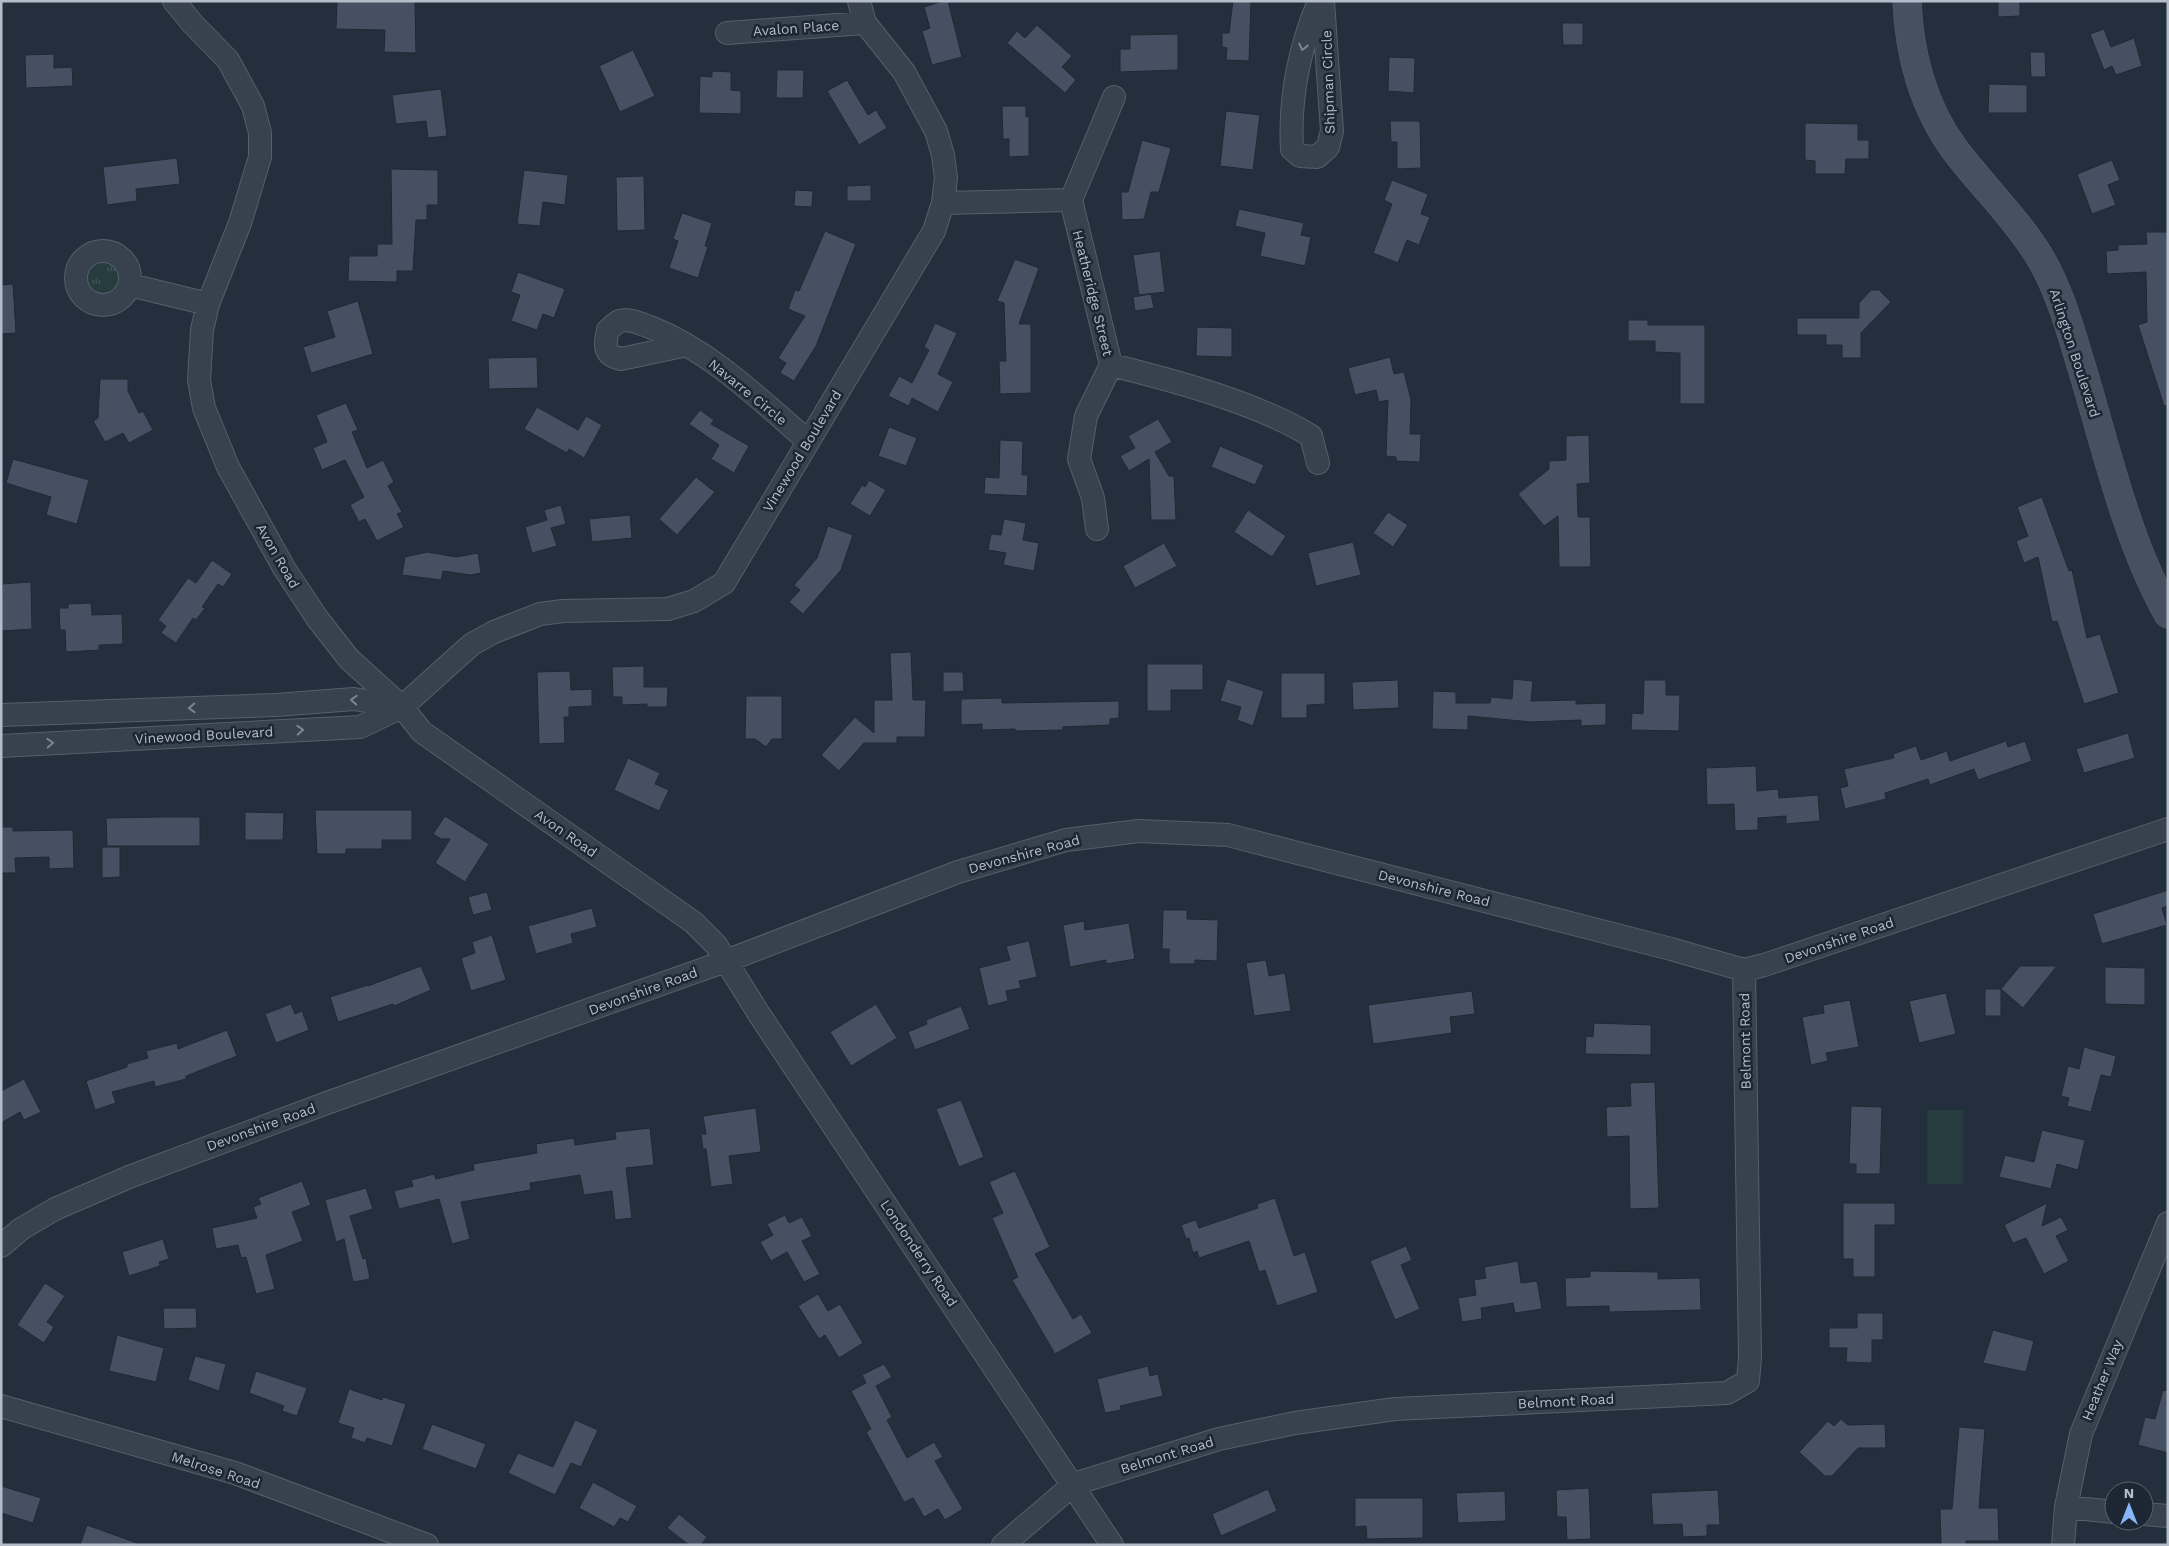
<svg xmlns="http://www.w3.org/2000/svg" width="2169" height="1546" viewBox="0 0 2169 1546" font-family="'Work Sans',sans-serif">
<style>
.grass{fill:url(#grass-tufts)}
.garden{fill:#263c3f}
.building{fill:#455162;stroke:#1f2835}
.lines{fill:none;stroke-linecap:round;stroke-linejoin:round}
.street-casing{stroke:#565f6c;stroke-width:24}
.secondary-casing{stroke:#565f6c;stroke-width:29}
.street{stroke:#38414e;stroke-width:22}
.secondary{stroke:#465061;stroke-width:28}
.oneway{stroke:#7c8592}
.labels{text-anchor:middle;stroke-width:5;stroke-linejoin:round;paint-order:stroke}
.street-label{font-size:14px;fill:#b4bcc9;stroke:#1d2633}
</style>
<defs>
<pattern id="grass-tufts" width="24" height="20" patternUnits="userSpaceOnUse" patternTransform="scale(1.25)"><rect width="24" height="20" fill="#263c3f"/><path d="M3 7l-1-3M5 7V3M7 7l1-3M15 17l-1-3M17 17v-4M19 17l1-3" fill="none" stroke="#435659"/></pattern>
</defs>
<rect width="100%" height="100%" fill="#242f3e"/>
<path class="grass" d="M87 278a16 16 0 1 1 32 0a16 16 0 1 1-32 0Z"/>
<path class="garden" d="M1927,1110H1963V1184H1927Z"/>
<path class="building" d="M337,1H415L416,53L384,52L385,30L336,29Z
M943,1H948L962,57L932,65L922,31L930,28L924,7Z
M1233,1H1251L1249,61L1226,60L1227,48L1222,47V33H1229Z
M1998,1H2020V16L1998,17Z
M1562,23H1583V45H1563Z
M1037,25L1072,56L1062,67L1076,80L1065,93L1007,43L1017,31L1025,38Z
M2104,29L2111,47L2134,38L2142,66L2116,75L2112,66L2104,70L2090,34Z
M1178,34V70L1120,72V49H1130V35Z
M633,50L655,96L620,112L599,66Z
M2030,52H2045L2046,77H2031Z
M54,54V68L72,67L73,86L26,88L25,55Z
M1389,57L1415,58L1414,93L1388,91Z
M777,70H804L803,98H776Z
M712,71L731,72V90L741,91V114L699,113L700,76L712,77Z
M847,80L868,115L876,110L887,128L859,145L827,91Z
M1989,84L2027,85V113H1988Z
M441,89L447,136L428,138L426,121L396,124L392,95Z
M1002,106H1026V117L1029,116V156L1009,157V139H1003Z
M1226,111L1260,115L1253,170L1220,166Z
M1390,121H1420L1421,168L1397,169V142H1391Z
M1805,123L1858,124V140H1869V159H1846L1845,174H1815V161L1805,160Z
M1142,140L1171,148L1159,192H1151L1144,219L1122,220L1121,192H1128Z
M177,158L180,184L136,189L137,201L107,205L103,167Z
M2112,160L2120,180L2108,185L2116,205L2092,214L2077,174Z
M391,169L438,170V205H427V220H416L413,271H397V282L348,281L349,256H377V244H392Z
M524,170L568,175L565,205L543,202L540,226L517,224Z
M644,176L645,230L617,231L616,177Z
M1392,180L1428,194L1421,214L1430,217L1419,245L1407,240L1398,263L1373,253L1392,204L1384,200Z
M871,185V201H847V186Z
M795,190L813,191L812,207L794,206Z
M1239,209L1304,223L1301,235L1311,237L1305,266L1260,256L1265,233L1235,226Z
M682,213L712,223L705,246L708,247L698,278L669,268L678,241L673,239Z
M825,231L856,244L816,346L794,381L780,373L786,363L778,358L805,316L788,309L795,290L799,291Z
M2146,232H2168V405L2164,406L2138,325L2147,322L2146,272L2107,274L2106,251L2118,250V245L2147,244Z
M1160,251L1165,292L1139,295L1133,255Z
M1015,259L1039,268L1019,324H1031V393L1000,394L999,361H1006L1004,303L997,301Z
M518,272L565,289L554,318L543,314L537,330L511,321L520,295L511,292Z
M13,284L16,333L1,334V285Z
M1871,290H1879L1891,302L1861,333V358H1842V345H1826V335H1797V318H1859V303Z
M1151,294L1154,308L1135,311L1133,297Z
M358,301L373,354L311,373L303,347L335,337L327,311Z
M1628,320H1648V325H1705V404H1680V353L1655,352V341H1628Z
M935,323L957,333L938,374L953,382L938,412L912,398L909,406L888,396L899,376L912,383L929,350L924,347Z
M1197,327L1232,328V357L1196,356Z
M537,357L538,388L489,389L488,358Z
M1390,357L1394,374L1404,372L1411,400L1410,434H1421L1420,462L1396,461V457L1386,456L1388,400L1379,402L1376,390L1355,395L1348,368Z
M100,379H128V391L139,413L143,411L153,430L129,443L123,433L105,442L93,421L98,418Z
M346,403L358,430L352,432L367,468L383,460L394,482L388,486L402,512L397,514L404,527L377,541L365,519L359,522L350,505L364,497L345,460L322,470L313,448L327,442L316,415Z
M537,407L578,430L586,416L602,425L584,458L569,449L567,453L524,429Z
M700,410L714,420L711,424L749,446L734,473L711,459L719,445L689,424Z
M1158,419L1172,442L1155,452L1169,476H1174L1176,520H1151L1149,459L1129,471L1120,456L1135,448L1128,436Z
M889,427L917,438L906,466L878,456Z
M1589,435L1590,483L1577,484L1578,517H1590L1591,567H1559L1558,516L1544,526L1518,494L1549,469V461L1566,460V436Z
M1000,440L1023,441L1022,475H1028L1027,496L984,494L985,477L999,478Z
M1220,446L1264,465L1255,485L1211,467Z
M13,459L89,480L77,524L46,515L51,497L6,483Z
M696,477L715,492L677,535L659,519Z
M869,480L886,490L870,516L850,504L862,485L865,487Z
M2042,497L2069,571L2072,570L2087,638L2100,634L2119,693L2084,704L2057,621L2052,622L2038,557L2024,563L2016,541L2028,536L2017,507Z
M561,505L566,524L551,528L557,546L532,553L525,527L547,520L544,510Z
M1248,510L1286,536L1272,557L1234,532Z
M1388,512L1408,525L1393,547L1373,533Z
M630,515L632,538L592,542L589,519Z
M1004,519L1026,523L1023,540L1039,543L1034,571L1003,565L1006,553L988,550L991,534L1001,535Z
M828,526L853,535L841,570L803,614L789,602L800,590L794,585L817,558Z
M1353,542L1361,575L1316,586L1308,553Z
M1164,543L1177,566L1135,588L1123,566Z
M427,552L456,557L478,553L481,573L470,575L443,571L441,580L402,575L405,557Z
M212,560L232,574L223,587L218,584L202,607L205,608L196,620L193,618L176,643L161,633L166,626L158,620L188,578L196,583Z
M31,582L32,629L1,631L2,584Z
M91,603L92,615L122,614L123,644L99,645V650L66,652L65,630H60L59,608H68V604Z
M911,652L913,700H926L925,737H897V743H864L839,771L821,755L855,717L874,733V700H892L890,653Z
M1147,664H1203V690H1171V711H1147Z
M644,666V687H668L667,707H647V704L622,705V697H613L612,667Z
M570,671L571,690L592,689V706L569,707V717H564L565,743L539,744L537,672Z
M943,672H963L964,691L943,692Z
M1281,673H1325V704L1307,705V718H1281Z
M1227,679L1264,691L1253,726L1237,720L1241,707L1220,701Z
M1513,679L1533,681L1531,701L1576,700V704L1606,703V725L1581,726V720L1531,722L1468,716V730L1432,729L1433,691L1456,692V703H1490L1491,697L1512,699Z
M1398,680L1399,708L1353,710L1352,682Z
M1644,680H1666V695H1680L1679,731L1631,730L1632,713L1643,714Z
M746,696H782V739H772L766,747L755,739H745Z
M1002,698V703L1119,701V718L1110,719V725L1063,727V730L1015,731V729L982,730V724L961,725V699Z
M2128,733L2135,758L2084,773L2076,749Z
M2006,741L2008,747L2025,741L2032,761L1978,780L1974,769L1930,785L1928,779L1885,793L1886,799L1845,809L1840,788L1848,786L1844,769L1894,758L1893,754L1916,746L1921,760L1947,751L1950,761Z
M628,758L660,773L655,784L669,790L659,811L614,790Z
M1756,766L1757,791L1778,789L1779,798L1818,795L1820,821L1786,824V816L1758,818V830L1735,831L1734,804L1707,805L1706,768Z
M315,810H412V840H382V849H346V854H317Z
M245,812L284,813L283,840H245Z
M445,816L489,844L465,882L435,863L450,839H441L433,834Z
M160,817H200V846H107L106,818Z
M1,827H13V831L73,830L74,868L49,869V857L15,858L16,873H1Z
M102,847H120V877L102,878Z
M2168,890V906L2162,908L2167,925L2102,944L2093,914Z
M487,892L492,910L473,915L468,897Z
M592,908L597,927L571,934L573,943L536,954L528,926Z
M1163,910H1187V919L1218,920L1217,961L1195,960V964H1169V949H1162Z
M1084,921L1085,930L1129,923L1135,959L1106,964V960L1070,967L1063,925Z
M492,935L506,980L471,991L461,958L475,953L472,942Z
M1029,941L1037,977L1019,981L1021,988L1006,991L1008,1001L988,1006L979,968L1010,960L1006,946Z
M1266,960L1269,976L1285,973L1291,1011L1254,1016L1246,963Z
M421,966L431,990L394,1006L393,1004L338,1022L330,997L368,985V986Z
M2020,966H2057L2023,1008L2001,989Z
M2105,967L2145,968V1005L2105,1004Z
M1985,989H2001V1016H1985Z
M1472,991L1475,1014L1450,1017L1452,1033L1373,1044L1368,1005Z
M1946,993L1956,1034L1919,1043L1909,1001Z
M1850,1000L1859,1047L1826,1053L1828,1061L1811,1065L1802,1017L1824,1013L1823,1005Z
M291,1004L295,1014L302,1011L309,1030L276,1043L265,1014Z
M876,1004L897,1038L851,1066L830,1032Z
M961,1006L970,1029L915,1050L908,1032L927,1024L926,1020Z
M1594,1023L1651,1025V1055L1585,1054L1586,1036L1593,1037Z
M227,1030L237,1056L186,1076V1079L155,1087L154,1081L112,1092L116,1103L95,1110L86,1081L127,1067V1064L148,1058L146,1051L177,1043L178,1049Z
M2084,1047L2116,1056L2111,1077L2101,1075L2091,1112L2067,1106L2069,1098L2061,1096L2068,1066L2079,1069Z
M24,1079L41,1112L24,1120L20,1112L1,1123V1091Z
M1655,1082L1659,1208L1630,1209L1629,1136L1607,1137L1606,1107L1631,1106L1630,1083Z
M961,1100L984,1157L959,1167L936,1109Z
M1851,1106L1882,1107L1880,1174H1856V1164H1849Z
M756,1108L761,1152L729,1156L733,1184L711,1187L706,1149H703L701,1134H706L703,1116Z
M650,1128L654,1165L626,1168L632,1218L615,1220L612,1191L584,1195L580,1175L530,1183L531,1190L461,1202L470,1239L452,1244L439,1199L399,1209L394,1191L413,1186L411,1180L434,1174L436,1179L474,1170L473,1164L537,1153L536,1144L574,1138L575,1145L616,1139L615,1132Z
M2042,1130L2085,1140L2078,1170L2057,1164L2051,1189L1999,1177L2005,1155L2034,1162Z
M1015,1171L1050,1247L1035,1254L1073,1319L1081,1314L1092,1333L1055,1354L1012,1280L1018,1277L992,1218L1003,1213L989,1182Z
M302,1181L311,1205L292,1212L303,1241L266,1255L275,1289L256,1294L246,1257L241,1258L238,1245L216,1249L212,1228L257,1218L253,1207L261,1204L258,1198Z
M366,1188L373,1209L350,1216L363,1259L366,1258L370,1279L353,1282L344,1239L336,1242L325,1200Z
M1275,1198L1294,1256L1305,1252L1318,1292L1277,1306L1265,1270L1259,1272L1249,1241L1199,1258L1197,1251L1193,1253L1189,1238L1186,1239L1181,1225L1196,1220L1199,1228L1258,1208L1257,1204Z
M1843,1203H1895V1225H1875V1277H1853V1259H1843Z
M2047,1203L2042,1226L2061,1217L2068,1230L2056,1236L2069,1261L2044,1274L2026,1238L2013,1243L2004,1225Z
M785,1215L789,1223L802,1217L812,1236L802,1241L820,1274L804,1282L787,1252L771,1261L760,1242L773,1235L767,1224Z
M163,1239L169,1259L159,1262L160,1266L129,1276L122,1252Z
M1406,1246L1412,1260L1401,1265L1420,1309L1395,1320L1370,1261Z
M1518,1261L1521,1283L1537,1281L1542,1309L1515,1313L1513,1303L1481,1308L1482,1319L1462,1322L1458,1298L1476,1295L1474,1280L1486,1278L1484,1267Z
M1590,1271L1658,1272V1279L1700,1278L1701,1310L1609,1312V1306L1566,1307L1565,1278L1590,1277Z
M45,1283L65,1296L47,1322L54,1327L44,1343L17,1325Z
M818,1294L828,1311L840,1304L863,1343L839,1358L825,1335L819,1339L798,1306Z
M163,1308H196L197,1328L164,1329Z
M1857,1313H1883V1340H1872V1363L1846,1362L1847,1348H1829V1328H1857Z
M1993,1330L2034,1341L2026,1372L1983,1363Z
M117,1335L164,1348L156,1382L109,1371Z
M195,1356L226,1364L219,1391L188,1380Z
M884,1364L892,1377L876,1386L892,1417L887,1420L907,1458L934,1442L943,1457L935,1461L963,1509L945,1520L938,1509L924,1517L913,1498L904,1502L866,1432L871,1429L851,1391L866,1383L862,1375Z
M1148,1366L1150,1376L1158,1374L1163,1396L1120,1406L1121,1410L1105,1413L1097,1379Z
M256,1371L307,1388L297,1416L282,1411L284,1406L249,1393Z
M349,1389L382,1400L383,1397L406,1404L392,1446L367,1438L365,1443L351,1438L354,1428L338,1423Z
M2163,1390L2168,1391V1453L2138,1445L2145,1417L2155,1419Z
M1841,1419L1848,1425L1885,1424L1886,1448H1858L1832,1476H1825L1799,1452L1828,1421L1834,1426Z
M575,1420L598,1430L581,1467L571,1463L555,1495L508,1473L518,1453L553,1467Z
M432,1424L486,1444L476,1469L422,1449Z
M1959,1427L1985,1429L1979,1508H1998L1999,1541H1966V1545H1941L1940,1509H1952Z
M593,1482L637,1506L628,1522L620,1518L614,1527L579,1508Z
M1,1486L41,1498L33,1523L1,1513Z
M1589,1488L1591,1539L1567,1540L1566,1517H1557L1556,1490Z
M1268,1489L1277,1511L1221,1536L1212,1514Z
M1718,1490L1720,1525H1707V1536L1683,1537L1682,1524L1653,1525L1651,1493Z
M1505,1491L1506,1521L1458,1523L1456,1493Z
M1355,1498H1423V1538L1367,1539L1366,1526L1355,1527Z
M679,1514L707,1537L701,1545H689L667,1528Z
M87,1525L137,1543L136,1545H80Z"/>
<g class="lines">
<defs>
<path id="street" d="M174,1L192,23L228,60L253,106L260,133V157L240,223L208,304L202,330L199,380L204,408L228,467L284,568L317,618L349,659L402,707L422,732L693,922L716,945L759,1014L1112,1545
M1319,1C1299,49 1289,96 1292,149L1300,156L1317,157L1328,147L1332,131L1323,1
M727,33L865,23
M1071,200L1111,365L1086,416L1079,459L1093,498L1097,529
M1071,200L1114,97
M943,203L1071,200
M76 278a27 27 0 1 1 54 0a27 27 0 1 1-54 0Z
M130,285L208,304
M687,345L621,359C604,355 604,346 608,330C611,328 616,322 620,321C630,318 641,324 650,327C711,351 759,399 808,441
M1111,365C1172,380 1258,403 1311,436L1318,463
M1,715L276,705L354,699L402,707
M1,746L360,727L402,707L472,644L494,632L540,614L563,611L668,609L694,601L724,583L934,231L943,203L946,178L943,155L936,131L904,72L865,23L859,1
M1,1246L21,1229L55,1209L129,1177L324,1104L726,961L958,872L1066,840L1139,831L1228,835L1671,949L1744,970L1764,965L2168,829
M1,1406L235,1473L427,1545
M2066,1507L2114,1512
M2144,1514L2168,1516
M1003,1545L1074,1484L1219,1439L1295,1423L1395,1409L1727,1393L1748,1381L1750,1358L1744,970
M2063,1545L2066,1507L2081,1434L2168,1223"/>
<path id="secondary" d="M1907,1C1909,53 1923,107 1955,150C1983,187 2017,219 2041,259C2060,292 2070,329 2081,365C2106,447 2126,539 2168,614"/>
</defs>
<use href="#street" class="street-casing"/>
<use href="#secondary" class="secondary-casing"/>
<use href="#street" class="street"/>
<use href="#secondary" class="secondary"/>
</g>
<defs><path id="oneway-chevron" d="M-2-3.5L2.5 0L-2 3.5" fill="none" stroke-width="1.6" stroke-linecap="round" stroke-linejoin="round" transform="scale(1.25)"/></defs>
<g class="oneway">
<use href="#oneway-chevron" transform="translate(1303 47) rotate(103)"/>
<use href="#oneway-chevron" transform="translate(354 700) rotate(-177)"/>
<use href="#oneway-chevron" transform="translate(192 708) rotate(178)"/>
<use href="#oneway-chevron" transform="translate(300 730) rotate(-3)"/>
<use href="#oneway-chevron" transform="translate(50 743) rotate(-3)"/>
</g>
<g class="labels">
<g class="street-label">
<text transform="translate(796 28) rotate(-4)" y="5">Avalon Place</text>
<text transform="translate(1328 82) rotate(-92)" y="5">Shipman Circle</text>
<text transform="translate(1093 293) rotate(76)" y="5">Heatheridge Street</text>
<text transform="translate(2075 353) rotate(72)" y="5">Arlington Boulevard</text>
<text transform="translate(748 392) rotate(39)" y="5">Navarre Circle</text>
<text transform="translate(802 451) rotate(-59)" y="5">Vinewood Boulevard</text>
<text transform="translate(278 556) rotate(60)" y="5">Avon Road</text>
<text transform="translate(204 735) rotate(-3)" y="5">Vinewood Boulevard</text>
<text transform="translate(566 833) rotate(35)" y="5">Avon Road</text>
<text transform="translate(1024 854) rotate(-15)" y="5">Devonshire Road</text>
<text transform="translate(1434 888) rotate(14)" y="5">Devonshire Road</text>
<text transform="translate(1839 940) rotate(-19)" y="5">Devonshire Road</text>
<text transform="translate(643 991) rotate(-20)" y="5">Devonshire Road</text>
<text transform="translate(1745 1041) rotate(-91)" y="5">Belmont Road</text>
<text transform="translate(261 1127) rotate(-20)" y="5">Devonshire Road</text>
<text transform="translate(919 1253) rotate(56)" y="5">Londonderry Road</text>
<text transform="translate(2102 1380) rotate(-68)" y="5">Heather Way</text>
<text transform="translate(1566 1401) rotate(-3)" y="5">Belmont Road</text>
<text transform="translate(1167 1455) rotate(-17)" y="5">Belmont Road</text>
<text transform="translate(216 1470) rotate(18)" y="5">Melrose Road</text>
</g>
</g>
<rect width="2169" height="1546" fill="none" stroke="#b4bcc9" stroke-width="5"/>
<g transform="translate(2129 1506)"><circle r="24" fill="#1d2633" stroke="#59626f"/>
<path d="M0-4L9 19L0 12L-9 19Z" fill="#8ab4f8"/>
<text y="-8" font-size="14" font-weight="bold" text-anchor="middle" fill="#b4bcc9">N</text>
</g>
</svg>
